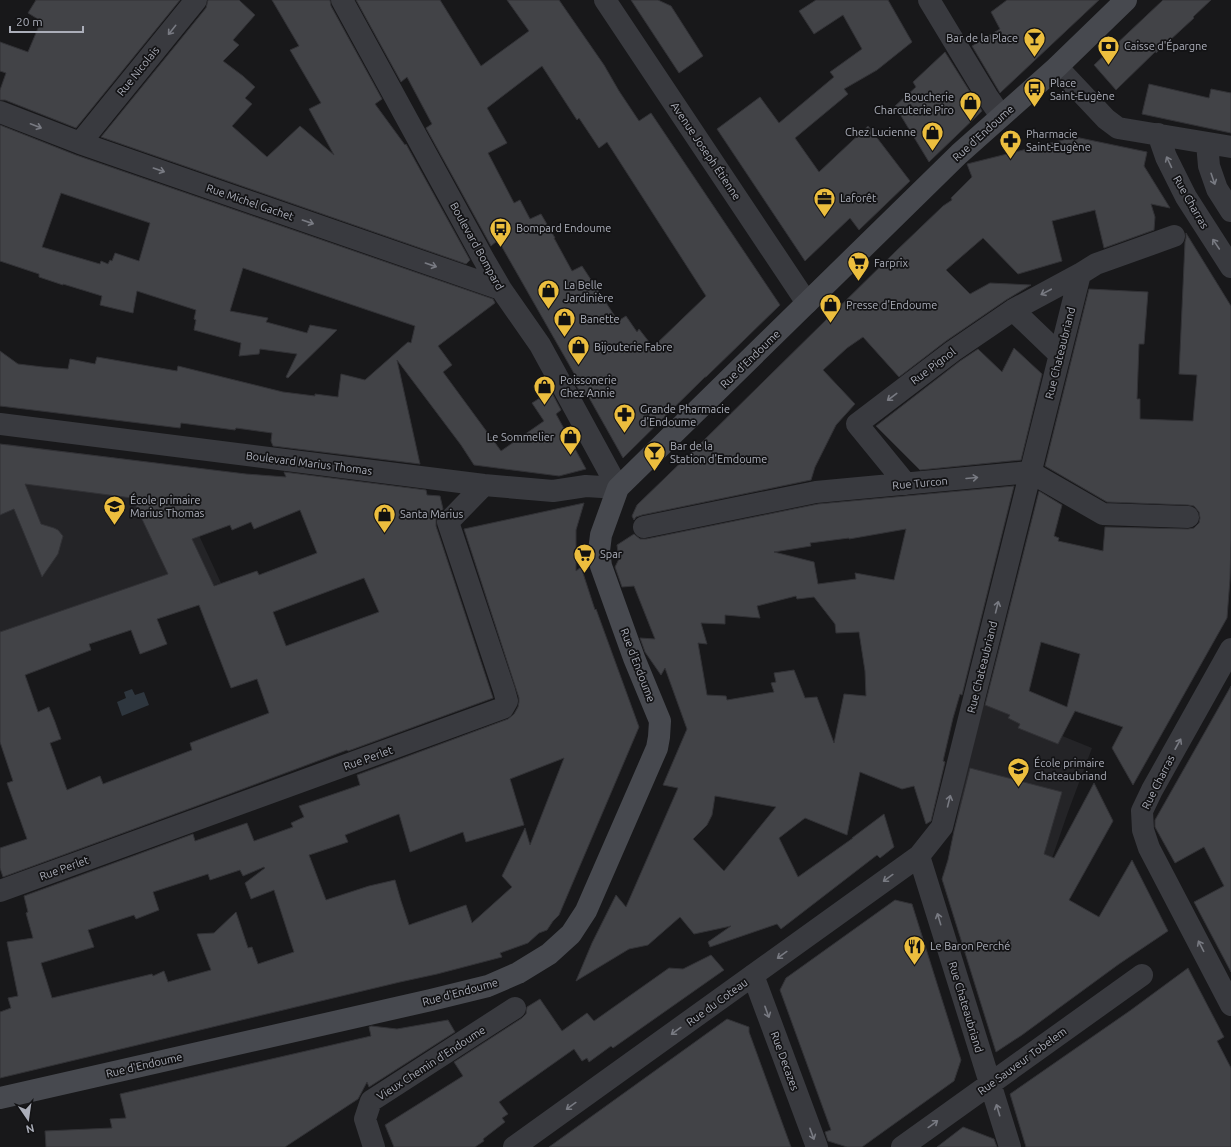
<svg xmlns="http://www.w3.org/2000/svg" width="1231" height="1147" viewBox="0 0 1231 1147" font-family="Ubuntu,sans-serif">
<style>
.built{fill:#242427}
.water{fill:#2e363e}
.building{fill:#424347;stroke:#323236;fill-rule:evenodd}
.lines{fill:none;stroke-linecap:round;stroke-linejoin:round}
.street{stroke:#393a3f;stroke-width:22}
.secondary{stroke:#47494f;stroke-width:22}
.oneway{stroke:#787a82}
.labels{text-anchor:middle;stroke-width:3.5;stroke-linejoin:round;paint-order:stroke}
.poi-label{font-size:11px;fill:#abaeb9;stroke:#131315;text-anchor:start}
.street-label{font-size:11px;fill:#abaeb9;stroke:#131315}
</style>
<rect width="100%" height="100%" fill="#18181a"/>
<path class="built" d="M7,444L166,464L221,583L0,657V464L9,460Z
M983,704L1092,748L1068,812L1049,867L948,860L967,767Z"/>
<path class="water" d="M132,689L135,695L144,692L149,705L122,716L117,702L126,698L124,692Z"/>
<path class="building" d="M36,0H180L76,128L5,100H0V90L6,73L0,71V42L28,52L41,21L28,13Z
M208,0H239L255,15L233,40L239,45L223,61L243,76L255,87L245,98L252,104L232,126L267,157L300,126L334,155L309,109L321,103L290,50L299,46L272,0H330L331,6L382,99L375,104L405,145L406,144L470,260L466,264L101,137L206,8Z
M356,0H440L481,66L529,31L507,0H559L604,65L619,91L639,121L651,113L780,305L706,377H705L623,458L587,394L583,397L572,378L575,375L498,240L491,246L426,128L432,124L407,77L401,82ZM542,66L577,120L579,118L599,148L607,142L706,296L653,347L639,329L637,332L626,316L618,321L582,266L572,271L554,238H555L541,214L530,219L520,200L514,203L488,153L507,143L487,108Z
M631,0H658L671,6L703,56L679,73Z
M816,0H888L912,42L877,70L844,89L848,94L795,138L819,172L868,126L910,181L859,230L850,218L805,261L717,129L760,97L779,123L834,77L830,72L862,49L843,15L814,34L799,11Z
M1007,0H1099L1000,93L972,46L1000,29L991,12Z
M1163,0H1211L1193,17L1194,18L1156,53V51L1116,90L1094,65Z
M945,52L982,111L929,162L895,106L916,87L913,82Z
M1149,84L1209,98L1211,89L1231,93V133L1142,114Z
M0,125L76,155L493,299L495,303L438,346L452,365L443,372L501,451L544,421L532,403L551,391L561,410L556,414L586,469L559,476L474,465L461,445L397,360L420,464L273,446L271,441L272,433L236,428L235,430L181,423L180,428L0,406V351L18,364L43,367L68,369L70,359L95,364L97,357L177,371L178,366L283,392L315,396V394L338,397L341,374L365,380L408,342L411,343L415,326L243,268L230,311L268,318L266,322L307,333L310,325L337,330L288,378L286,377L297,354L260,349L259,354L239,356L241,343L194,330L196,320L194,319L196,310L137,291L133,313L100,305L102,296L63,284V285L39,277V274L0,261ZM61,193L150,223L139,261L115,253L112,261L110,260L108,264L101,261L100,264L42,247Z
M1075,137L1147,152L1144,166L1170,208L1151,204L1155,217L1154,230L1104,248L1095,210L1052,221L1062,261L1018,274L983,238L946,270L970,294L990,283L1031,285L1006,300L946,341L899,377L863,337L847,348L823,370L855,404L836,425L815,467L811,480L642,515L636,517L634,520L632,516L637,505L700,444L896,251L943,206L952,200L951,198L972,177L967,164Z
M1186,233L1231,306V540L1230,579L1227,618L1133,785L1112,748L1123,727L1075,711L1058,744L1018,728L1020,724L1008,718L1010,715L985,705L1039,491L1062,505L1054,536L1059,538L1058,541L1103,551L1105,527L1188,529L1194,528L1199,523L1200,518L1199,512L1194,506L1188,505L1107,502L1045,466L1089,289L1148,292L1144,344H1139L1137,399H1140V419L1193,421L1197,375L1179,374L1185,242L1186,238ZM1041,642L1080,654L1067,707L1029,691Z
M1014,348L1042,374L1021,460L920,470L876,426L960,361L978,349L1002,372Z
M0,444L246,474L286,477L284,472L426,490L427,495L440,496L443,509L436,519V526L493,698L348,751L347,750L232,793L3,877L0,868V848L27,839L7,783L13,781L0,742V632L168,574L132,498L25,484L41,524L54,528L58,530L63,536L58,554L42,577L14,509L0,515ZM300,510L317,553L259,575L257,571L214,586L192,539L230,525L232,530L251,522L254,529ZM364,578L379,612L286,646L273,612ZM199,605L231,688L257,679L269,713L190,743L192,750L103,784L100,776L67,790L50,743L61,739L55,722L49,707L38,712L25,675L91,650L89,644L131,630L140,654L167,644L157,619Z
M1014,486L962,695L960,694L953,718L943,761L945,762L931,821L926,824L914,786L902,789L860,772L847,835L805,818L779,838L798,877L853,838H852L884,814L894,847L880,858L877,855L781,929L777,924L710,947L708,942L731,926L694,934L680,917L648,945L629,949L576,981L592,943L616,895L626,907L678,788L663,785L687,729L665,668L661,675L645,652L640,638L655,639L634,586L622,587L615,567L619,559L617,545L634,534L640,539H646L818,504ZM906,529L894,580L855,573L856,579L818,584L814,562L774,552L811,546L810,543L849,538V539ZM796,596L797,599L814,597L835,624L836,633L859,632L865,671L866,696L844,694L834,743L817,697L805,698L794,670L774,673L776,682L771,683L774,692L727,700L726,696L707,695L698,643L707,644L701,623L725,624V615L760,618L757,606ZM715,796L776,807L724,871L693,839L707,825L712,815Z
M584,503L576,530V571L581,567L595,610L596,609L639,727L559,915L553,921L547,930L539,933L528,943L500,953L502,957L437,974L400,982L0,1078V1012L11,1008L8,998L18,996L7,942L33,938L26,913L28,912L24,896L193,834L195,841L247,823L254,841L293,827L291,823L304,817L299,806L360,785L357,775L508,719L514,714L518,707L519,702V698L464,529ZM564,758L530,845L525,828L502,876L512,887L472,923L466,905L409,925L401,901L395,880L369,886L326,900L309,855L348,842L345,835L399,814L410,852L463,832L466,842L524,825L510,779ZM264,867L265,868L245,883L251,899L274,890L294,952L258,964L252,947L248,948L236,912L214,933L197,934L211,970L168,982L164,971L153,976L152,974L52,998L41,963L94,947L88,930L134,915L136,919L159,910L153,892L208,874L210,880L240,870L243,876Z
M1231,686V972L1194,902L1224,886L1204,847L1175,863L1155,827V820Z
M970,768L1062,792L1044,854L1054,858L1094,783L1113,821L1069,900L1099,917L1132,860L1168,931L1119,964L1022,1035L996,1052L942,879L948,860L954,831Z
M895,900L912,904L961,1060L954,1081L862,1147H847L828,1141L825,1132L831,1130L780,990L786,978Z
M711,955L724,970L613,1048L611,1046L589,1062L587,1058L582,1061L574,1049L499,1102L508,1114L502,1118L505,1122L483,1139L484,1141L475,1147H394L385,1125L463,1076L454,1062L522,1018L526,1014L527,1007L540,999L562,1031L587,1013L594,1021L669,968L683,969Z
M1188,968L1224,1037L1217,1041L1231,1068V1147H1026L1010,1094L1131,1010Z
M727,1019L749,1027V1032L791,1147H549Z
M448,1020L455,1032L369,1087L367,1082L358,1099L285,1147H46L45,1131L112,1128L110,1119L126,1118L120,1094L371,1036L369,1027L371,1026L397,1029Z
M963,1127L994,1139L997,1147H937Z"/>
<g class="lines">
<path class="street" d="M342,0L483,258L501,289L540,345L618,488
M605,0L807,303
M929,0L987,96L1001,116
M1057,67L1106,119L1118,128L1231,147
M0,112L80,143L501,289
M1158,134L1166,157L1186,197L1231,267
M80,143L196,0
M1207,143L1209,166L1217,189L1231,211
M1013,310L1060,355
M0,424L484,485L553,491L586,486L618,488
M906,484L857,424L953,351L1013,310L1080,274L1096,264L1174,236
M644,527L816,492L1030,472L1103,514L1188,517
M1231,649L1152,790L1142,811L1143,830L1149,848L1231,1005
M0,891L503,708L507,701L504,690L448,522L484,485
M753,975L817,1147
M374,1147L365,1119L371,1101L515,1008
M514,1147L919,856
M902,1147L1142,975
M1010,1147L919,856L942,827L1080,274"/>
<path class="secondary" d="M0,1098L431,1000L488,986L518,973L549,954L571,934L586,911L657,748L659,737L660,721L634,658L601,566L599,551L601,535L618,488L959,154L1057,67L1126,0"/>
</g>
<defs><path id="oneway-shaft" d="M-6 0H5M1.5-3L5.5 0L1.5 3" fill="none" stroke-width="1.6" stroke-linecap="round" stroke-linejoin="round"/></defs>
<g class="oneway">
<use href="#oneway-shaft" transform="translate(172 30) rotate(129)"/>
<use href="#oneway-shaft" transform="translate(36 126) rotate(21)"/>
<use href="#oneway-shaft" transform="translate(1169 162) rotate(-115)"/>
<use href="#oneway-shaft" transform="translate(159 170) rotate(19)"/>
<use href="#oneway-shaft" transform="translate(1213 179) rotate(71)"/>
<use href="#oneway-shaft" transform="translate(308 222) rotate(19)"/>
<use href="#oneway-shaft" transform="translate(1216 244) rotate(-124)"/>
<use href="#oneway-shaft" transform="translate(431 265) rotate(19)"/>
<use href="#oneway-shaft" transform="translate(1046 292) rotate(152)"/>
<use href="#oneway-shaft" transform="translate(892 397) rotate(143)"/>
<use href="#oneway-shaft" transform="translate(972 478) rotate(-5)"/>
<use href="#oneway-shaft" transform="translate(997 607) rotate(-76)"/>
<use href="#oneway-shaft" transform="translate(1178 744) rotate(-61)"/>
<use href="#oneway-shaft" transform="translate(949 801) rotate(-76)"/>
<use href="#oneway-shaft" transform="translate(888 878) rotate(144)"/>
<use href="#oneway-shaft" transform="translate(939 919) rotate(-107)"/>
<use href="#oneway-shaft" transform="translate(1201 946) rotate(-117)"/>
<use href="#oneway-shaft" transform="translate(782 955) rotate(144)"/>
<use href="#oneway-shaft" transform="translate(767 1012) rotate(70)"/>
<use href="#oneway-shaft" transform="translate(676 1031) rotate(144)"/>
<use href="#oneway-shaft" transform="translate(571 1106) rotate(144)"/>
<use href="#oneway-shaft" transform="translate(998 1110) rotate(-107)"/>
<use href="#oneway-shaft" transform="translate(933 1124) rotate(-36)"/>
<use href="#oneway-shaft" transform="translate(812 1134) rotate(70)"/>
</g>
<defs>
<symbol id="bar-pin" viewBox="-11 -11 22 30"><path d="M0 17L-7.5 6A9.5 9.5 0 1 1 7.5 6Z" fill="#ecbe3e" stroke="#131315"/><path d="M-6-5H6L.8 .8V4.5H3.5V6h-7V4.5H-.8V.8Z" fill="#111"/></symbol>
<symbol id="bank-pin" viewBox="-11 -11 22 30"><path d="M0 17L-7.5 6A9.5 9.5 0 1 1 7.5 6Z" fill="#ecbe3e" stroke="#131315"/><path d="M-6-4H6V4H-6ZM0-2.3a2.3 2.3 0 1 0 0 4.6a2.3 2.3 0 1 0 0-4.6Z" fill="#111"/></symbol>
<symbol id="bus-pin" viewBox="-11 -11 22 30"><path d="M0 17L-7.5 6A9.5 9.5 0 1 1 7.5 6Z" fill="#ecbe3e" stroke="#131315"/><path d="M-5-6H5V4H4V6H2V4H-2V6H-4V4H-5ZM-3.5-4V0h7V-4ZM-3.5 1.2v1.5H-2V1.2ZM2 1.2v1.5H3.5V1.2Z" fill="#111"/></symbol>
<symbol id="shop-pin" viewBox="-11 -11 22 30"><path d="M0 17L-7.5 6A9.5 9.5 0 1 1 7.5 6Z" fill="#ecbe3e" stroke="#131315"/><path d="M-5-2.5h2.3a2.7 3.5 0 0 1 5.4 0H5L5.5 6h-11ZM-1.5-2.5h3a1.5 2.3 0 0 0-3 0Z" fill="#111"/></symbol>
<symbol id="pharmacy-pin" viewBox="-11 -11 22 30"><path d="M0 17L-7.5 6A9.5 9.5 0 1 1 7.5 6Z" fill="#ecbe3e" stroke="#131315"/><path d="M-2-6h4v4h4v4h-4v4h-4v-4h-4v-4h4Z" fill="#111"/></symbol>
<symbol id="office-pin" viewBox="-11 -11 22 30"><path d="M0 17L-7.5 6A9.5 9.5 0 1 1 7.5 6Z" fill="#ecbe3e" stroke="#131315"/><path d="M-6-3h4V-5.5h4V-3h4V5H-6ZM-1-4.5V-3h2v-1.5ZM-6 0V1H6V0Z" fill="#111"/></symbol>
<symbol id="supermarket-pin" viewBox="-11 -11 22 30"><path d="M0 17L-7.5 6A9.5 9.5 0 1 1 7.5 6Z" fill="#ecbe3e" stroke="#131315"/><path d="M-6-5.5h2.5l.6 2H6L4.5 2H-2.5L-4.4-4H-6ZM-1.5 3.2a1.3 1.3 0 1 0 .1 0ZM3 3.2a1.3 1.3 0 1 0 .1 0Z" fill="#111"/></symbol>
<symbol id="school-pin" viewBox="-11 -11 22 30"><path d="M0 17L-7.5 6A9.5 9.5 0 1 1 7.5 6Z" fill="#ecbe3e" stroke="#131315"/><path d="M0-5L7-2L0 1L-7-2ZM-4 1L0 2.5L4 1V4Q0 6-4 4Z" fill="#111"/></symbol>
<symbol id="restaurant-pin" viewBox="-11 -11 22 30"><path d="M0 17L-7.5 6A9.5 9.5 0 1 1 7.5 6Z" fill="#ecbe3e" stroke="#131315"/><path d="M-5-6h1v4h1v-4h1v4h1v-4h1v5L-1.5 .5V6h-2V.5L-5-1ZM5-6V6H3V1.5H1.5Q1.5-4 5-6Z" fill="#111"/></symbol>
</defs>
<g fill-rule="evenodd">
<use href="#bar-pin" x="1022" y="26" width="25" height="34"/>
<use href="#bank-pin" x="1096" y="34" width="25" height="34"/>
<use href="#bus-pin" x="1022" y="76" width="25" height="34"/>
<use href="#shop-pin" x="958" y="90" width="25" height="34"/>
<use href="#shop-pin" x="920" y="120" width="25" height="34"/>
<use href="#pharmacy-pin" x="998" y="128" width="25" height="34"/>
<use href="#office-pin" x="812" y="186" width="25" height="34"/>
<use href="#bus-pin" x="488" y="216" width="25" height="34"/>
<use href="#supermarket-pin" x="846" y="250" width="25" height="34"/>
<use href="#shop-pin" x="536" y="278" width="25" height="34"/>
<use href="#shop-pin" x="818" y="292" width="25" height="34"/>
<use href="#shop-pin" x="552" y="306" width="25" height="34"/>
<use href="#shop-pin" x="566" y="334" width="25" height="34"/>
<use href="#shop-pin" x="532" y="374" width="25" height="34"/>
<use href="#pharmacy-pin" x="612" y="402" width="25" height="34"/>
<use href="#shop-pin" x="558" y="424" width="25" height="34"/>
<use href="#bar-pin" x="642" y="440" width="25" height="34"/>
<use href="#school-pin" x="102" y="494" width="25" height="34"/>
<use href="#shop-pin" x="372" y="502" width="25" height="34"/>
<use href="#supermarket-pin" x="572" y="542" width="25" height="34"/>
<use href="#school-pin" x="1006" y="756" width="25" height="34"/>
<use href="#restaurant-pin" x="902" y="934" width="25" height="34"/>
</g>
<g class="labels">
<g class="poi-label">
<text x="1018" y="42" text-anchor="end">Bar de la Place</text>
<text x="1124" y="50">Caisse d'Épargne</text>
<text x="1050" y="87">Place<tspan x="1050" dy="13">Saint-Eugène</tspan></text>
<text x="954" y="101" text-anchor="end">Boucherie<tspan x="954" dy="13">Charcuterie Piro</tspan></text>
<text x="916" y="136" text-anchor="end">Chez Lucienne</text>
<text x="1026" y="138">Pharmacie<tspan x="1026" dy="13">Saint-Eugène</tspan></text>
<text x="840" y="202">Laforêt</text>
<text x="516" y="232">Bompard Endoume</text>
<text x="874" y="267">Farprix</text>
<text x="564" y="289">La Belle<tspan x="564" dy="13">Jardinière</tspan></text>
<text x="846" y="309">Presse d'Endoume</text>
<text x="580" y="323">Banette</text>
<text x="594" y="351">Bijouterie Fabre</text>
<text x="560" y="384">Poissonerie<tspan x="560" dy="13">Chez Annie</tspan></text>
<text x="640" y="413">Grande Pharmacie<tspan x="640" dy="13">d'Endoume</tspan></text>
<text x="554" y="441" text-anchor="end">Le Sommelier</text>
<text x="670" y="450">Bar de la<tspan x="670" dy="13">Station d'Emdoume</tspan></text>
<text x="130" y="504">École primaire<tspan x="130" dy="13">Marius Thomas</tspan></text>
<text x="400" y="518">Santa Marius</text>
<text x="600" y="558">Spar</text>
<text x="1034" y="767">École primaire<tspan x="1034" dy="13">Chateaubriand</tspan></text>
<text x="930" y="950">Le Baron Perché</text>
</g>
<g class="street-label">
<text transform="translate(138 71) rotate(-51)" y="4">Rue Nicolais</text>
<text transform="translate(983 133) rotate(-42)" y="4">Rue d'Endoume</text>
<text transform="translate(706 151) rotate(56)" y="4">Avenue Joseph Étienne</text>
<text transform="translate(250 202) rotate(19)" y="4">Rue Michel Gachet</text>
<text transform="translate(1191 202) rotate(60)" y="4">Rue Charras</text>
<text transform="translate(477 246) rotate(61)" y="4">Boulevard Bompard</text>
<text transform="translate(1060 353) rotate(-76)" y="4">Rue Chateaubriand</text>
<text transform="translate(750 359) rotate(-44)" y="4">Rue d'Endoume</text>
<text transform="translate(933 366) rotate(-37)" y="4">Rue Pignol</text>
<text transform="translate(309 463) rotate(7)" y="4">Boulevard Marius Thomas</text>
<text transform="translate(920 483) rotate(-5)" y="4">Rue Turcon</text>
<text transform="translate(638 665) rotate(69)" y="4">Rue d'Endoume</text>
<text transform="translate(982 667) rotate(-76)" y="4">Rue Chateaubriand</text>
<text transform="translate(368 758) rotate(-20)" y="4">Rue Perlet</text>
<text transform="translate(1158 782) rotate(-63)" y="4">Rue Charras</text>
<text transform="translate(64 868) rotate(-20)" y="4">Rue Perlet</text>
<text transform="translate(460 992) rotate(-15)" y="4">Rue d'Endoume</text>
<text transform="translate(717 1002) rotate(-36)" y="4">Rue du Coteau</text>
<text transform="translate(966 1007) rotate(73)" y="4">Rue Chateaubriand</text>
<text transform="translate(785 1061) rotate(70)" y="4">Rue Decazes</text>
<text transform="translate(1022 1061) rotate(-36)" y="4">Rue Sauveur Tobelem</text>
<text transform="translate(431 1063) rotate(-33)" y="4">Vieux Chemin d'Endoume</text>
<text transform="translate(144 1065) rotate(-13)" y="4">Rue d'Endoume</text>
</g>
</g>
<g transform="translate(28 1119) rotate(167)" stroke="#131315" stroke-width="3" paint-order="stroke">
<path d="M0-3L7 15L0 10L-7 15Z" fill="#abaeb9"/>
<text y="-6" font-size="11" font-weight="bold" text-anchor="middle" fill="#abaeb9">N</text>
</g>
<path d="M10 26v6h73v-6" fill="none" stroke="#abaeb9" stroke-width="2"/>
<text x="16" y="26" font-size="12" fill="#abaeb9" stroke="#131315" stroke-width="3" paint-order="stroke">20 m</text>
</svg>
